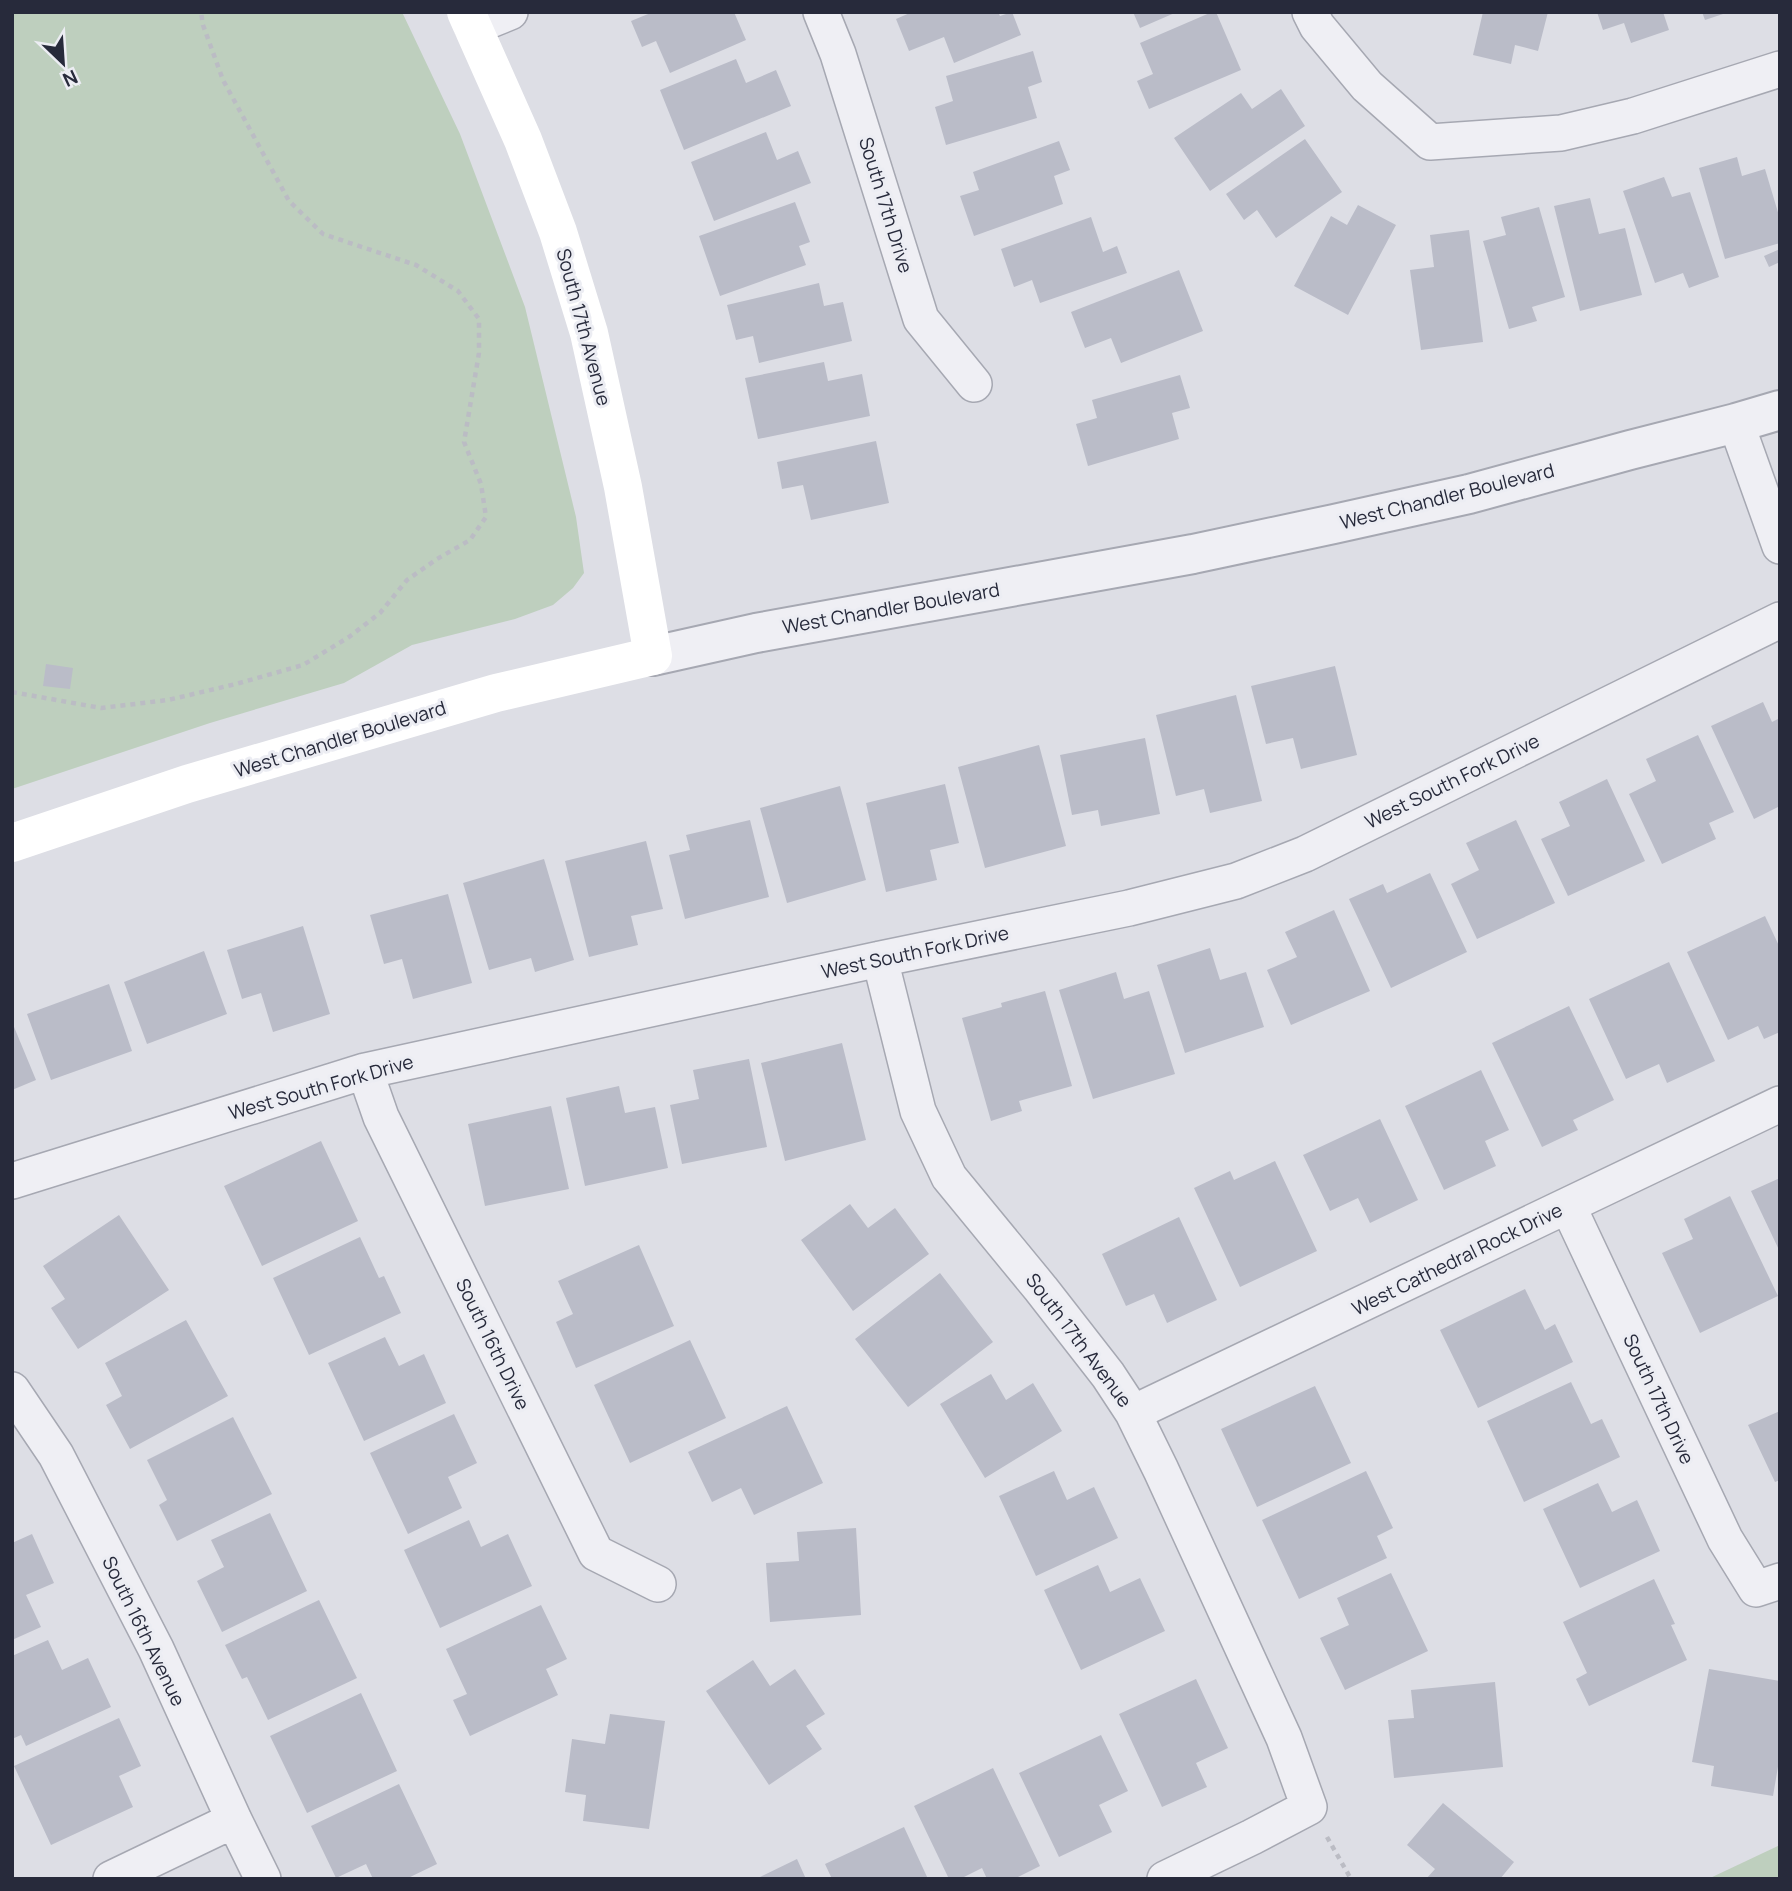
<svg xmlns="http://www.w3.org/2000/svg" width="1792" height="1891" viewBox="0 0 1792 1891" font-family="Manrope,sans-serif">
<style>
.green{fill:#becfbe}
.building{fill:#babcc8}
.lines{fill:none;stroke-linecap:round;stroke-linejoin:round}
.minor-casing{stroke:#a6a8b2;stroke-width:38}
.tertiary-casing{stroke:#a6a8b2;stroke-width:42}
.path{stroke:#bbbcc4;stroke-width:4.5;stroke-dasharray:5 5;stroke-linecap:butt}
.minor{stroke:#efeff4;stroke-width:35}
.tertiary{stroke:#efeff4;stroke-width:38}
.secondary{stroke:#fff;stroke-width:38}
.labels{text-anchor:middle;stroke-width:6;stroke-linejoin:round;paint-order:stroke}
.street-label{font-size:19px;fill:#272a3b;stroke:#ecedf3}
</style>
<rect width="100%" height="100%" fill="#dddee5"/>
<path class="green" d="M12,12H402L460,134L525,307L576,517L584,573L573,588L553,605L515,619L412,645L344,683L210,723L12,789Z
M1780,1845V1879H1708Z"/>
<path class="building" d="M653,12H734L746,40L670,73L656,41L642,47L631,21Z
M912,12H998L1000,16L1012,12L1021,35L954,63L944,37L909,51L896,19Z
M1133,12H1177L1140,28Z
M1212,12H1216L1241,70L1149,109L1137,81L1153,74L1140,43Z
M1483,12H1548L1538,51L1515,45L1511,64L1473,55Z
M1597,12H1663L1669,30L1631,43L1624,23L1603,30Z
M1702,12H1726V13L1705,20Z
M1033,51L1042,82L1028,87L1037,118L946,145L935,107L953,101L946,76Z
M736,59L746,83L776,70L791,106L684,150L660,90Z
M1281,89L1305,126L1210,191L1174,138L1241,93L1252,109Z
M766,132L777,160L798,151L811,183L714,221L691,162Z
M1305,139L1342,192L1276,238L1257,210L1244,220L1226,194Z
M1059,141L1070,170L1054,176L1063,204L974,236L960,196L979,190L973,172Z
M1737,157L1742,176L1765,169L1780,219V243L1725,259L1699,168Z
M1664,177L1672,197L1690,192L1719,277L1689,288L1683,273L1655,283L1623,191Z
M1590,198L1599,234L1625,228L1642,295L1580,311L1554,206Z
M795,202L810,242L799,246L806,265L720,296L699,236Z
M1358,205L1396,225L1348,315L1294,286L1331,216L1347,225Z
M1539,207L1565,297L1532,307L1537,321L1509,329L1483,241L1506,235L1501,217Z
M1091,217L1103,252L1117,246L1127,273L1040,303L1032,280L1014,287L1001,249Z
M1469,230L1483,342L1421,350L1410,270L1434,267L1430,235Z
M1780,249V262L1769,267L1764,256Z
M1179,270L1203,331L1121,363L1111,338L1085,348L1071,312Z
M819,283L824,306L843,302L852,341L759,363L753,336L736,340L727,305Z
M824,362L828,381L862,374L870,416L758,439L745,378Z
M1180,375L1190,408L1172,413L1179,439L1088,466L1076,424L1097,418L1092,400Z
M876,441L889,503L811,520L803,485L782,489L777,462Z
M46,664L73,668L70,689L43,686Z
M1335,666L1357,755L1301,769L1293,738L1266,744L1251,686Z
M1236,695L1262,801L1210,813L1204,789L1176,796L1156,715Z
M1763,702L1772,722L1780,718V806L1754,819L1711,726Z
M1698,735L1734,812L1709,823L1716,839L1662,864L1629,794L1656,781L1646,759Z
M1145,738L1160,814L1101,826L1098,810L1072,815L1060,755Z
M1039,745L1066,846L985,868L958,767Z
M1607,779L1645,861L1568,896L1541,839L1570,826L1559,802Z
M945,784L959,843L930,850L937,880L886,892L866,803Z
M840,786L866,880L787,903L760,808Z
M750,820L769,897L685,919L669,855L690,850L686,835Z
M1516,820L1555,903L1477,939L1451,884L1479,870L1466,843Z
M646,841L663,909L631,916L638,945L589,957L565,861Z
M544,859L574,960L535,972L531,958L489,970L463,883Z
M1430,873L1467,952L1391,988L1349,899L1383,884L1387,893Z
M448,894L472,983L413,999L402,959L384,964L370,915Z
M1334,910L1370,991L1291,1025L1267,970L1297,957L1285,932Z
M1765,916L1780,948V1032L1764,1039L1758,1026L1728,1040L1687,952Z
M303,926L330,1014L273,1032L261,993L242,999L227,950Z
M1210,948L1220,980L1246,972L1264,1027L1185,1053L1157,965Z
M204,951L227,1014L147,1044L124,982Z
M1669,962L1715,1061L1667,1083L1659,1064L1626,1079L1589,999Z
M1116,972L1124,999L1149,991L1175,1074L1093,1099L1059,990Z
M109,984L132,1051L51,1080L27,1014Z
M1045,991L1072,1086L1019,1101L1022,1111L991,1121L962,1018L1002,1007L1001,1003Z
M1569,1006L1614,1100L1573,1120L1578,1130L1542,1147L1492,1043Z
M12,1022L36,1080L12,1090Z
M842,1043L866,1140L785,1161L761,1063Z
M749,1059L767,1147L682,1164L670,1105L699,1099L693,1070Z
M1481,1070L1509,1130L1485,1141L1496,1166L1444,1190L1405,1106Z
M619,1086L625,1113L655,1107L668,1168L585,1186L566,1098Z
M551,1106L569,1189L485,1206L468,1124Z
M1380,1119L1418,1200L1370,1223L1358,1198L1330,1211L1303,1155Z
M321,1141L358,1221L262,1266L224,1186Z
M1275,1161L1317,1251L1240,1287L1194,1188L1230,1171L1234,1180Z
M1780,1178V1252L1751,1191Z
M1730,1196L1778,1296L1700,1333L1662,1253L1693,1239L1684,1219Z
M850,1204L868,1228L895,1208L929,1254L853,1311L801,1240Z
M119,1215L169,1290L78,1349L51,1308L65,1299L43,1266Z
M1179,1217L1217,1300L1167,1323L1154,1294L1126,1306L1102,1254Z
M360,1237L379,1278L384,1276L401,1313L309,1355L273,1278Z
M639,1245L674,1326L576,1368L556,1322L573,1314L558,1281Z
M940,1273L993,1342L908,1407L855,1339Z
M1525,1289L1545,1330L1555,1324L1573,1362L1478,1408L1440,1330Z
M186,1320L228,1396L130,1449L106,1405L122,1396L105,1363Z
M385,1337L399,1366L424,1354L446,1403L364,1441L328,1363Z
M690,1340L726,1418L630,1463L594,1385Z
M991,1374L1006,1400L1033,1383L1062,1431L985,1478L940,1404Z
M1571,1382L1591,1424L1602,1419L1620,1457L1524,1502L1487,1421Z
M1315,1386L1351,1463L1257,1507L1221,1429Z
M787,1406L823,1483L754,1515L741,1488L712,1502L688,1452Z
M1780,1411V1480L1775,1482L1748,1425Z
M454,1414L477,1463L448,1477L462,1508L408,1534L370,1453Z
M233,1417L272,1494L177,1541L159,1505L167,1500L147,1460Z
M1054,1471L1067,1500L1094,1487L1118,1538L1036,1576L999,1496Z
M1366,1471L1393,1528L1377,1536L1387,1558L1299,1599L1262,1520Z
M1598,1483L1612,1512L1637,1500L1660,1551L1580,1588L1543,1509Z
M270,1513L307,1591L222,1632L197,1581L224,1567L211,1540Z
M469,1520L481,1547L508,1534L532,1586L440,1628L404,1550Z
M856,1528L861,1615L770,1622L766,1563L799,1561L797,1532Z
M32,1534L54,1583L26,1595L41,1627L12,1640V1543Z
M1098,1565L1110,1592L1140,1578L1165,1631L1081,1670L1044,1590Z
M1391,1573L1428,1651L1345,1690L1320,1638L1349,1625L1337,1598Z
M1654,1579L1675,1624L1671,1625L1687,1660L1589,1706L1576,1679L1587,1673L1563,1622Z
M319,1600L357,1678L268,1720L247,1677L242,1679L225,1645Z
M541,1605L567,1659L546,1669L558,1695L470,1736L453,1700L467,1694L446,1649Z
M48,1640L62,1670L88,1658L111,1707L26,1746L21,1735L12,1739V1656Z
M753,1660L770,1686L795,1669L825,1714L806,1726L822,1749L769,1785L706,1691Z
M1709,1669L1780,1681V1755L1773,1796L1711,1786L1714,1766L1692,1762Z
M1196,1679L1228,1748L1196,1763L1207,1787L1162,1807L1119,1714Z
M1495,1682L1503,1767L1394,1778L1388,1720L1414,1718L1411,1690Z
M361,1693L397,1771L307,1813L270,1736Z
M610,1714L665,1721L649,1829L583,1821L586,1795L565,1792L572,1739L605,1744Z
M119,1718L141,1766L119,1776L133,1807L51,1845L14,1766Z
M1101,1735L1128,1791L1099,1805L1112,1832L1059,1857L1019,1773Z
M993,1768L1040,1866L1014,1879H987L982,1868L960,1879H949L914,1806Z
M399,1784L437,1864L406,1879H373L366,1864L336,1878L311,1826Z
M1443,1803L1514,1862L1500,1879H1426L1435,1869L1407,1845Z
M904,1827L928,1879H832L825,1864Z
M797,1859L806,1879H756Z"/>
<g class="lines">
<defs>
<path id="minor" d="M821,12L838,54L921,319L974,384
M1310,12L1317,26L1367,86L1430,142L1561,133L1633,116L1780,69
M473,27L510,12
M1736,423L1780,546
M880,959L918,1111L949,1177L1041,1289L1108,1375L1133,1413L1161,1470L1284,1738L1309,1807L1252,1837L1165,1879
M365,1071L381,1117L596,1553L658,1584
M12,1181L365,1071L880,959L1129,908L1236,881L1305,854L1780,620
M1568,1206L1725,1539L1756,1589L1780,1581
M12,1390L56,1455L156,1649L234,1820L263,1879
M1133,1413L1780,1104
M111,1879L234,1820"/>
<path id="tertiary" d="M653,656L756,633L1193,554L1334,524L1469,494L1630,450L1736,423L1780,410"/>
</defs>
<use href="#minor" class="minor-casing"/>
<use href="#tertiary" class="tertiary-casing"/>
<path class="path" d="M12,692L101,708L168,700L236,684L303,665L349,637L380,613L407,580L437,559L470,540L486,517L481,484L464,442L479,353V319L458,291L416,265L323,234L289,201L223,80L203,25L201,12
M1327,1837L1351,1879"/>
<use href="#minor" class="minor"/>
<use href="#tertiary" class="tertiary"/>
<path class="secondary" d="M12,843L187,784L496,693L653,656L623,487L589,333L558,232L523,140L466,12"/>
</g>
<g class="labels">
<g class="street-label">
<text transform="translate(886 205) rotate(73)" y="7">South 17th Drive</text>
<text transform="translate(584 327) rotate(75)" y="7">South 17th Avenue</text>
<text transform="translate(1447 496) rotate(-14)" y="7">West Chandler Boulevard</text>
<text transform="translate(891 608) rotate(-10)" y="7">West Chandler Boulevard</text>
<text transform="translate(340 739) rotate(-17)" y="7">West Chandler Boulevard</text>
<text transform="translate(1452 781) rotate(-26)" y="7">West South Fork Drive</text>
<text transform="translate(915 952) rotate(-12)" y="7">West South Fork Drive</text>
<text transform="translate(321 1087) rotate(-16)" y="7">West South Fork Drive</text>
<text transform="translate(1457 1259) rotate(-26)" y="7">West Cathedral Rock Drive</text>
<text transform="translate(1079 1340) rotate(53)" y="7">South 17th Avenue</text>
<text transform="translate(493 1344) rotate(64)" y="7">South 16th Drive</text>
<text transform="translate(1659 1399) rotate(65)" y="7">South 17th Drive</text>
<text transform="translate(144 1631) rotate(64)" y="7">South 16th Avenue</text>
</g>
</g>
<rect width="1792" height="1891" fill="none" stroke="#272a3b" stroke-width="28"/>
<g transform="translate(63 63) rotate(155)" stroke="#ecedf3" stroke-width="5" paint-order="stroke">
<path d="M0-5L12 26L0 18L-12 26Z" fill="#272a3b"/>
<text y="-10" font-size="19" font-weight="bold" text-anchor="middle" fill="#272a3b">N</text>
</g>
</svg>
